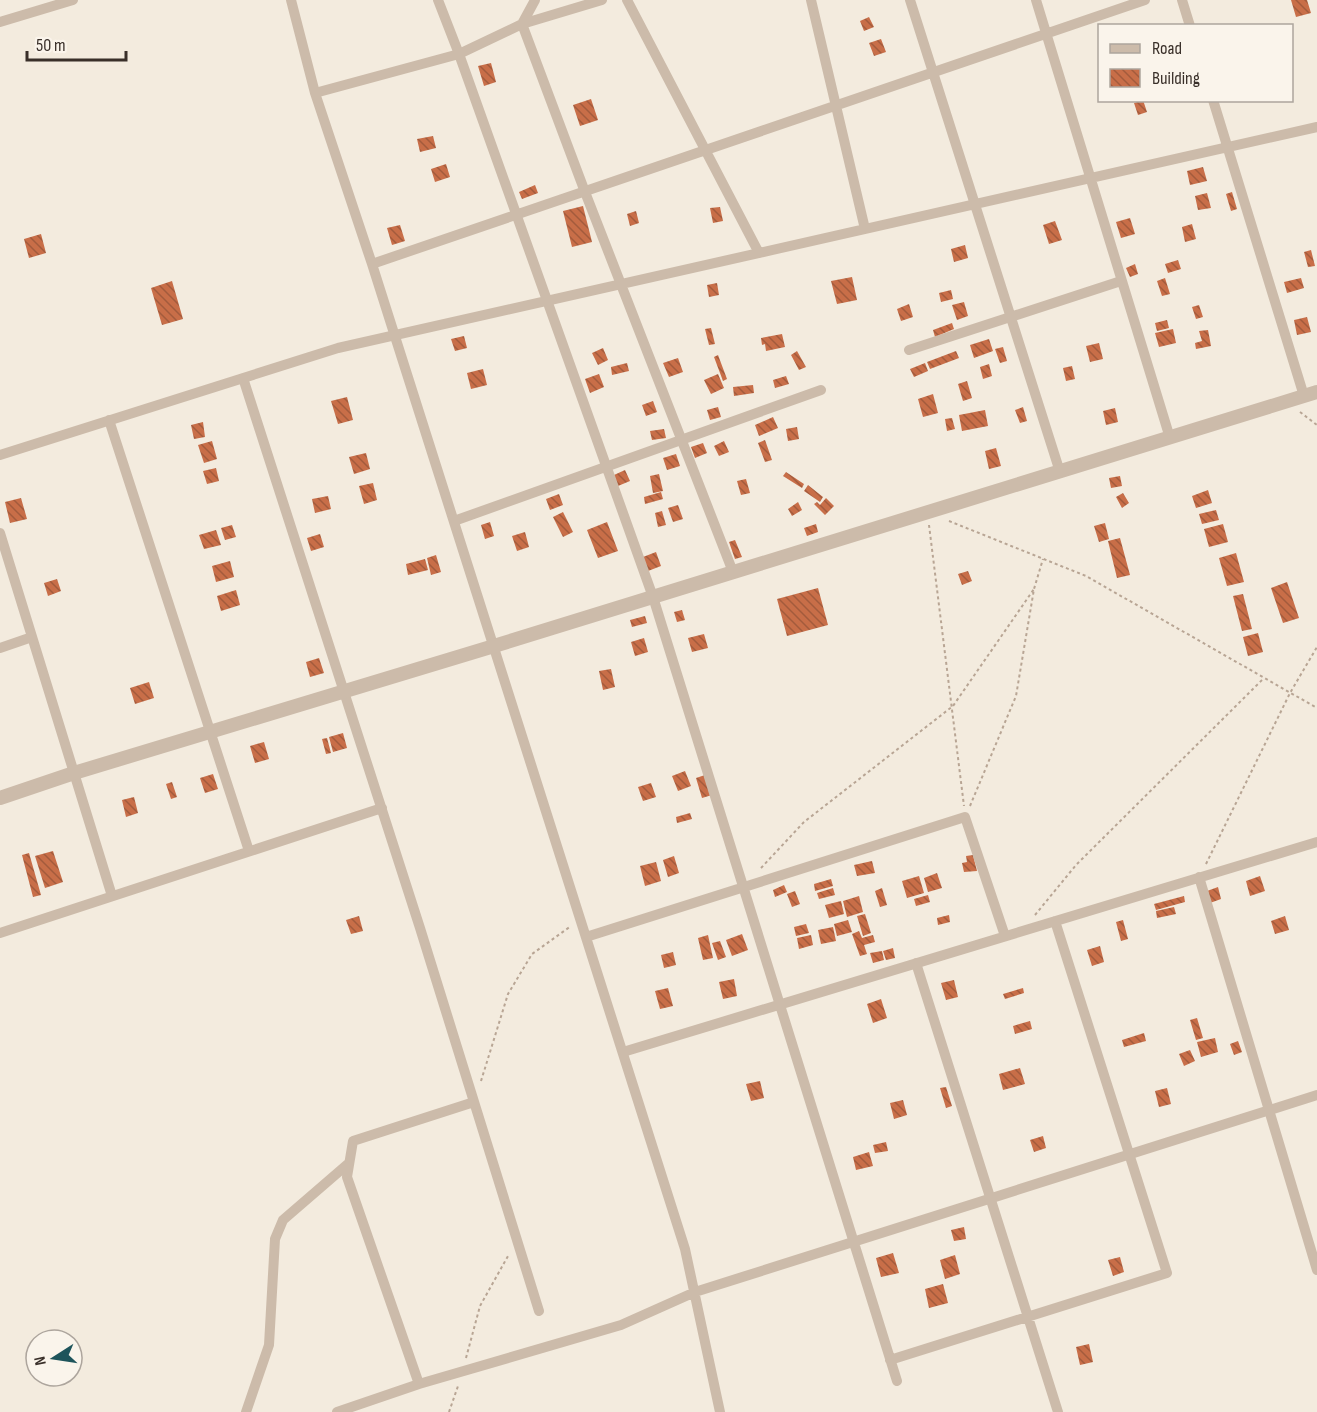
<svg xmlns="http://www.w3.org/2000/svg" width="1317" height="1412" viewBox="0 0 1317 1412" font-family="'Sofia Sans Condensed',sans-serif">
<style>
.building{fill:url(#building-back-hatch)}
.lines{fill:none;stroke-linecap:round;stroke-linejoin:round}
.path{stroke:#b8a594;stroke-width:2;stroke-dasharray:3 3;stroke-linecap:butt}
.minor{stroke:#cba;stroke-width:10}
.tertiary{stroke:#cba;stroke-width:14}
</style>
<defs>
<pattern id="building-back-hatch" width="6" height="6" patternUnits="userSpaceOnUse" patternTransform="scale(1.5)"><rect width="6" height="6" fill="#c86e48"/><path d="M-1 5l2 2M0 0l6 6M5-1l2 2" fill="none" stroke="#a35b3c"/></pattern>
</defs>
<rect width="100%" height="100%" fill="#f3ebde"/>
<path class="building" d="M1291,0H1307L1311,13L1296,17Z
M869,17L874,27L864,31L860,21Z
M881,39L886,52L874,56L869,43Z
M491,63L496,82L484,86L478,66Z
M591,99L598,120L580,126L573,105Z
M1143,100L1147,112L1138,115L1134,103Z
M433,136L436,148L420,152L417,139Z
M446,164L450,177L435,182L431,169Z
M1203,167L1207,181L1190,185L1187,171Z
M535,185L538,193L522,199L519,192Z
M1232,192L1237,209L1231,211L1226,194Z
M1207,193L1211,208L1198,210L1195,196Z
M583,206L592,242L572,247L563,211Z
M720,207L723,221L713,223L710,208Z
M636,211L639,223L630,226L627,214Z
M1130,218L1135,234L1121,238L1116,222Z
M1055,221L1062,240L1049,244L1043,225Z
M1192,224L1196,239L1185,242L1182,227Z
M400,225L405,241L392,245L387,228Z
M41,234L46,253L29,258L24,239Z
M965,245L968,258L954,262L951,249Z
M1311,250L1315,266L1308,267L1304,252Z
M1178,260L1181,269L1168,273L1165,264Z
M1135,264L1138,274L1130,277L1126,268Z
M852,277L857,300L837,304L831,281Z
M1165,278L1170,294L1162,296L1157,281Z
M1301,278L1304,288L1287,293L1284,282Z
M172,281L183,319L162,325L151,288Z
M717,283L719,295L709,297L707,285Z
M951,290L953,299L941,302L939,293Z
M964,302L968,316L957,320L952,305Z
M909,304L913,317L901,321L897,309Z
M1199,305L1203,317L1196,319L1192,307Z
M1307,317L1311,332L1297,335L1294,320Z
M1167,320L1169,328L1157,331L1155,323Z
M952,323L954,329L935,337L933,330Z
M711,328L715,344L709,345L705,329Z
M1173,329L1176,343L1159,347L1155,333Z
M1208,330L1211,346L1196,349L1195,343L1202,341L1199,331Z
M782,334L785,347L766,351L765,344L762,345L761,338Z
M464,336L467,348L455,351L451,339Z
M989,339L993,351L974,358L970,345Z
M1099,343L1103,359L1090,362L1086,346Z
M1003,347L1007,361L1000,363L995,349Z
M603,348L608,360L598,365L592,353Z
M797,351L806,367L799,370L791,355Z
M956,351L959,358L930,369L927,362Z
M718,355L727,379L723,381L714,357Z
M678,358L683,372L669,377L663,363Z
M627,363L629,371L612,375L611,367Z
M925,363L928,371L914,377L910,369Z
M989,364L992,376L983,379L980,367Z
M1072,366L1075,379L1066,381L1063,368Z
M483,369L487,385L471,389L467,373Z
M599,374L604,387L590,393L585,379Z
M718,374L724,388L711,394L704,380Z
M786,376L789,384L775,388L773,380Z
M967,381L972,398L963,401L958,384Z
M753,385L754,393L734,396L733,387Z
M933,394L938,413L923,417L918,399Z
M347,397L353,420L338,424L331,401Z
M653,401L657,412L646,416L642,405Z
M718,407L721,417L710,420L707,410Z
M1023,407L1027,421L1020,423L1015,410Z
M1115,408L1118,422L1106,425L1103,411Z
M985,410L988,426L962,431L959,415Z
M773,417L778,428L759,436L755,425Z
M952,418L955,429L947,431L945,419Z
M203,422L205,437L194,439L191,425Z
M797,427L799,439L788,441L786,429Z
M664,429L666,438L652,440L650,431Z
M765,440L772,460L765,462L758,443Z
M212,441L217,459L204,463L198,445Z
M724,441L729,452L719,456L714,446Z
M703,443L707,453L695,458L691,447Z
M996,448L1001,466L989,469L985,451Z
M366,453L370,469L354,474L349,457Z
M676,454L680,466L667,470L663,458Z
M216,468L219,481L207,484L203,471Z
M625,470L630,481L618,486L614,475Z
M786,472L804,484L802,488L783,476Z
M659,474L663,491L653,493L650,476Z
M1120,476L1122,486L1111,488L1109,478Z
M746,479L750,493L741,495L737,481Z
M373,483L377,500L364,504L359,486Z
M808,485L823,497L820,502L804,491Z
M1208,490L1212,503L1196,508L1192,496Z
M661,492L663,499L645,504L644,497Z
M1123,493L1129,503L1122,508L1116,497Z
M559,494L563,505L550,510L546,499Z
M328,496L331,509L315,513L312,499Z
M21,498L27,519L10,523L5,502Z
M826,498L834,506L825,515L814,504L817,502L820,505Z
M798,502L802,510L792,516L788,509Z
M678,505L683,519L673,522L668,508Z
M1216,510L1219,520L1202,524L1199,514Z
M662,511L666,525L658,527L655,513Z
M563,512L573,532L563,537L553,517Z
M490,522L494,536L485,539L481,525Z
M607,522L618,551L598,558L587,530Z
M1105,523L1109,539L1099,542L1094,526Z
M816,524L818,532L807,536L804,528Z
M1223,524L1228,542L1209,547L1204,529Z
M232,525L236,537L225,540L221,528Z
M216,530L221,545L204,549L199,535Z
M525,532L529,547L517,551L512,536Z
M320,534L324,547L311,551L307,538Z
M1120,538L1130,575L1117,578L1108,541Z
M735,540L742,557L735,559L729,542Z
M656,552L661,566L648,571L643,557Z
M1236,553L1244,582L1227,586L1219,558Z
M436,555L441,572L431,575L427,558Z
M425,559L428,570L408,575L406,564Z
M230,561L234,577L216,582L212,566Z
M968,571L972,581L962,585L958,574Z
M57,579L61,591L48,596L44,583Z
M1287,582L1299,618L1283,623L1271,588Z
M818,588L828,625L787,636L777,599Z
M236,590L240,605L221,611L217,596Z
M1243,594L1252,629L1242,631L1233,596Z
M682,610L685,620L677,622L674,612Z
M645,616L647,623L632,627L630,620Z
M1258,633L1263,652L1248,656L1243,637Z
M704,634L708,648L692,652L688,638Z
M644,638L648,652L635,656L631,642Z
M319,658L324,673L310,677L306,662Z
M611,669L615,687L603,690L599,671Z
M149,682L154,698L135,704L130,688Z
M343,733L347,748L333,752L329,737Z
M327,738L331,753L326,754L322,739Z
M264,742L269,759L255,763L250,746Z
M685,771L691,786L678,791L672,776Z
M213,774L218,789L205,793L200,778Z
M705,775L712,795L702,798L696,778Z
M172,782L177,797L171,799L166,784Z
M651,783L656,797L643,801L638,787Z
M134,797L138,813L126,817L122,800Z
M690,813L692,819L677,823L676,817Z
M53,851L63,882L45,888L35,856Z
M29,853L41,895L33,897L22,855Z
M973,855L977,871L964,872L962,863L967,862L966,856Z
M674,856L679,873L668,877L663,860Z
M872,861L875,873L857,876L854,865Z
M656,862L661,881L645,886L640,866Z
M937,873L942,888L928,892L924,878Z
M919,876L924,893L907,898L902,881Z
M1260,876L1265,891L1250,896L1246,881Z
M831,879L833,886L815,891L814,884Z
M784,885L787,892L775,897L773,890Z
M1218,887L1221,899L1210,903L1207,891Z
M833,888L835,895L819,899L817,893Z
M882,888L887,905L880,907L875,891Z
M795,891L800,904L792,907L787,894Z
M928,895L930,902L916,906L914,899Z
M859,896L863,912L847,917L843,901Z
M1184,896L1185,902L1156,910L1154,904Z
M841,901L844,914L829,918L825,905Z
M1174,907L1176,914L1157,918L1156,911Z
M865,914L871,933L863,936L857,916Z
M949,915L950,922L938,925L937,918Z
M359,916L363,931L351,934L346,920Z
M1285,916L1289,930L1275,934L1271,921Z
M848,920L852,932L837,936L834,924Z
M1123,920L1128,939L1121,941L1116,922Z
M806,924L809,933L796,936L794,927Z
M833,927L836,941L821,944L818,930Z
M859,931L862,938L873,935L875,942L864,945L867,954L860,956L852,934Z
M742,934L748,950L732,956L726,940Z
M708,935L713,958L703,960L698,938Z
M811,935L813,945L799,949L797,938Z
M720,941L726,957L718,960L712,943Z
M1100,946L1104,962L1092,966L1087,950Z
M893,948L895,958L886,960L883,951Z
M882,951L884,960L873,963L870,953Z
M673,952L676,965L664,968L661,955Z
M734,979L737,996L723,999L719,982Z
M954,980L958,997L946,1000L941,983Z
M668,988L673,1006L660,1009L655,991Z
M1023,988L1024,993L1005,999L1003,994Z
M881,999L887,1018L873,1023L867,1004Z
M1197,1018L1203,1038L1196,1040L1190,1020Z
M1030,1021L1032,1029L1015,1034L1013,1026Z
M1144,1033L1146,1041L1124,1047L1122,1040Z
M1215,1038L1218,1052L1201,1057L1197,1042Z
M1238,1041L1242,1052L1234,1055L1230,1044Z
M1190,1050L1195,1061L1184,1066L1179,1054Z
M1020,1068L1025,1084L1003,1090L999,1074Z
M760,1081L764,1098L751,1101L746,1084Z
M946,1087L952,1106L946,1108L940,1088Z
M1167,1088L1171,1104L1159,1107L1155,1091Z
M903,1100L907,1115L894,1119L890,1103Z
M1043,1136L1046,1148L1034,1152L1030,1140Z
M886,1142L888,1151L875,1153L873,1145Z
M869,1152L873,1166L856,1170L853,1157Z
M964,1227L966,1239L954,1241L951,1230Z
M893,1253L899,1273L881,1277L876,1258Z
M955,1255L960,1274L945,1279L940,1260Z
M1120,1257L1124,1272L1113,1276L1108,1260Z
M943,1284L948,1303L929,1308L925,1289Z
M1089,1344L1093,1362L1080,1365L1076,1347Z"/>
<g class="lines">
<path class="path" d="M1300,412L1317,425
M949,521L1086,576L1317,708
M929,525L964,806
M970,806L1016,696L1034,589L1043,559
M1206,864L1290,693L1317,647
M761,868L804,822L953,706L1034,589
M1035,915L1076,865L1264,678
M481,1081L508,994L532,954L571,926
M466,1358L480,1306L508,1256
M449,1412L458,1386"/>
<path class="minor" d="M291,0L315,93L372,264L685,1249L720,1412
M438,0L459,54L653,597L897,1381
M535,0L522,24L585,192L733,572
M627,0L759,253
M811,0L865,229
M910,0L1060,472
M1036,0L1170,438
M1182,0L1190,26
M0,22L73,0
M315,93L459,54L522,24L602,0
M1213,100L1304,396
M372,264L1145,0
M909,350L1121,281
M243,378L420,928L539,1311
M109,420L249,851
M0,455L338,348L1317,127
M454,521L821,390
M0,533L112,896
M0,648L32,637
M1199,877L1317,1270
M0,933L382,808
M586,937L965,817L1005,936
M916,963L1058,1412
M623,1052L1317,842
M890,1360L1167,1273L1055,921
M419,1384L347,1177L353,1141L474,1102
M246,1412L269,1345L275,1239L283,1220L349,1163
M337,1412L419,1384L621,1325L695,1292L1317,1095"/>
<path class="tertiary" d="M0,798L74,773L494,646L1317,392"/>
</g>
<rect x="1098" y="24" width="195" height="78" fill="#faf4eb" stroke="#ada59d" stroke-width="1.5"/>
<rect x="1110" y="44" width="30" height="9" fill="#ccbbaa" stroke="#ada59d" stroke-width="1.5"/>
<text x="1152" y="54" font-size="18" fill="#392f29">Road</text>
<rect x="1110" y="69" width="30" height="18" fill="url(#building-back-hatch)" stroke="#ada59d" stroke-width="1.5"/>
<text x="1152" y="84" font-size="18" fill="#392f29">Building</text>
<g transform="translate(54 1358) rotate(258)"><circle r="28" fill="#faf4eb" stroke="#ada59d" stroke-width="1.5"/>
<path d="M0-4.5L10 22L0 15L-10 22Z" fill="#1e545b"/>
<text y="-9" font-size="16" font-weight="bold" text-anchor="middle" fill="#392f29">N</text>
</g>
<path d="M27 51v9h99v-9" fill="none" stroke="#392f29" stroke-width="3"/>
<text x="36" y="51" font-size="18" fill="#392f29" stroke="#faf4eb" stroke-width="4.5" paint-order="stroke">50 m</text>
</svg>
